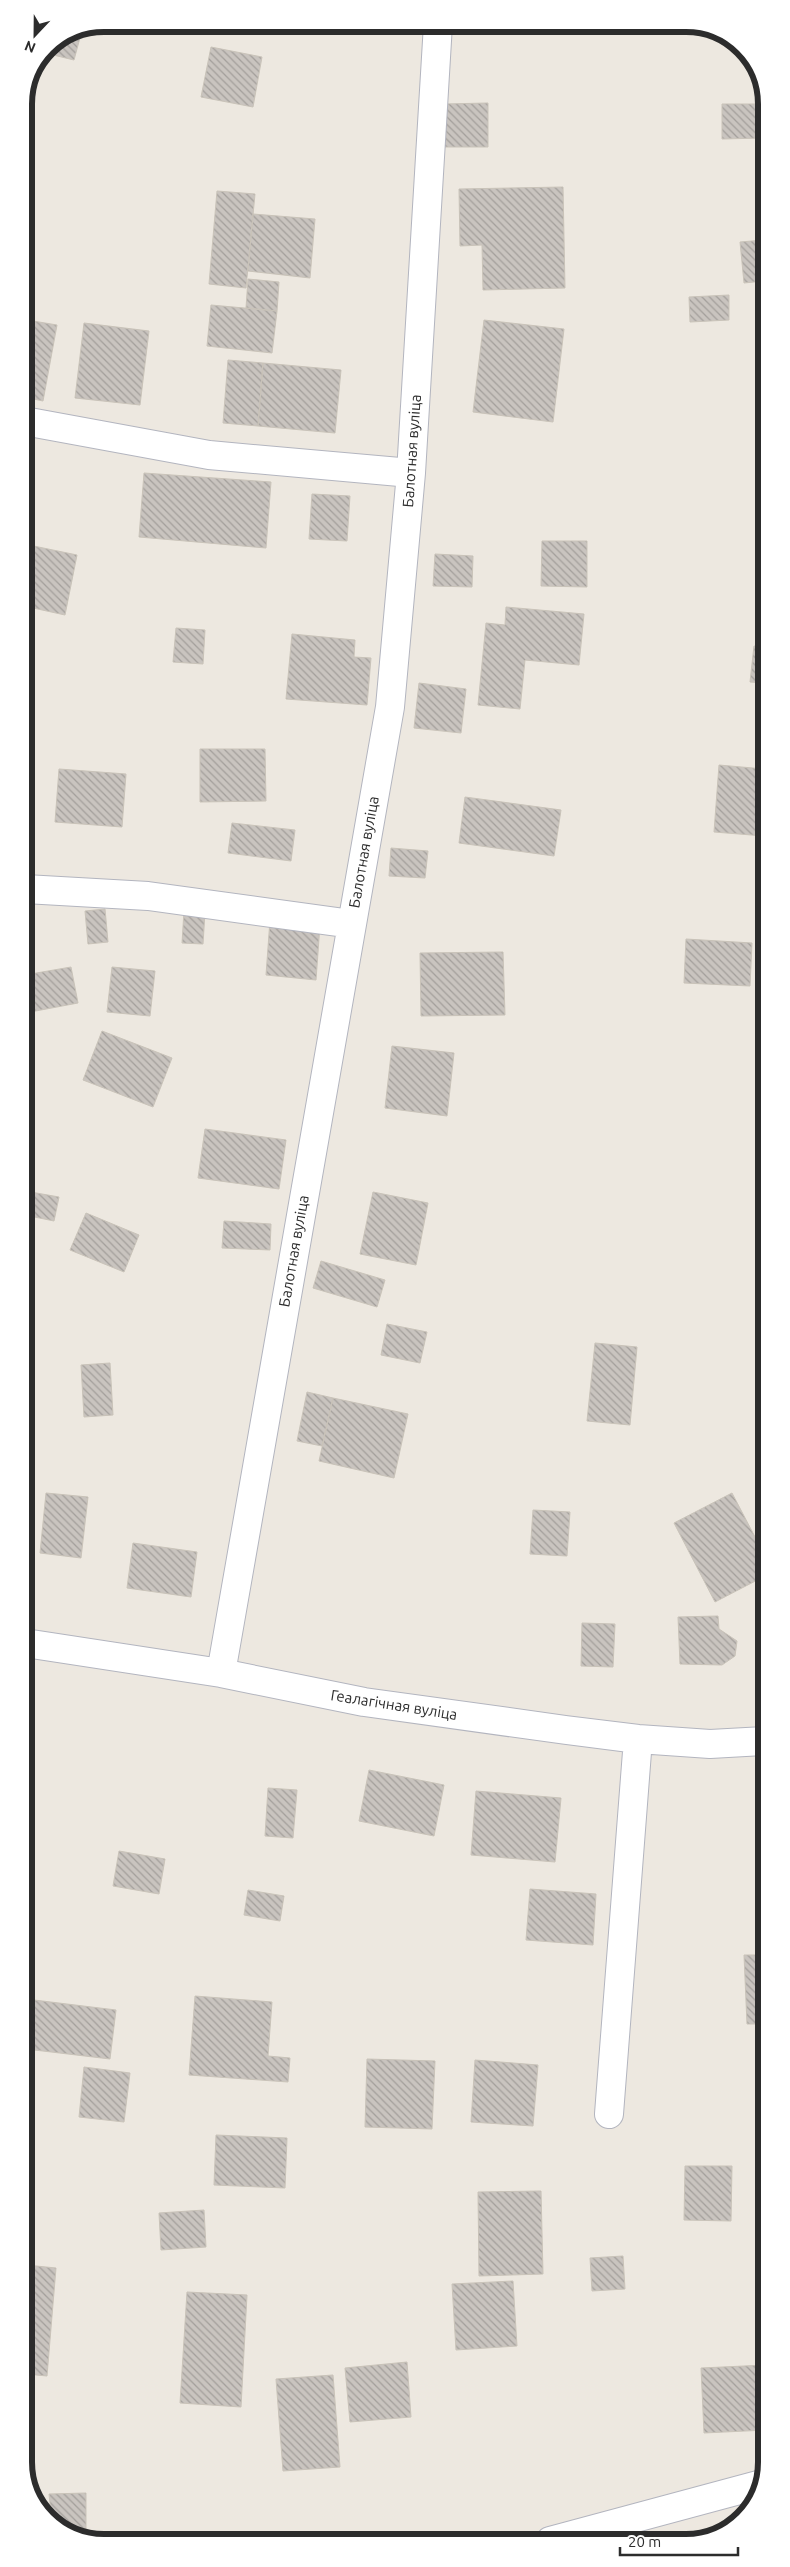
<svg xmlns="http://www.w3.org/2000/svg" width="790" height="2567" viewBox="0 0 790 2567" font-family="Ubuntu,sans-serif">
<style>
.building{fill:url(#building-back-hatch);stroke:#c9c3b9}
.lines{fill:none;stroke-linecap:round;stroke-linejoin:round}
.minor-casing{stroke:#b3b5bf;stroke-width:30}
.minor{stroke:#fff;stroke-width:28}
.labels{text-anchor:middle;stroke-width:5;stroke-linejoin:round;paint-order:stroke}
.street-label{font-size:15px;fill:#2c2c2c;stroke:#fff}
.rim{fill:none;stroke:#2c2c2c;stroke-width:6}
</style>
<defs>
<pattern id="building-back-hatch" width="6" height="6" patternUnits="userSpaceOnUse" patternTransform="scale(1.25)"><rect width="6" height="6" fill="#c9c4bf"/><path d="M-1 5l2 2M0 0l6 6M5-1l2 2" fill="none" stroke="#a39f9b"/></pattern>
</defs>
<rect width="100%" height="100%" fill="#ede8e0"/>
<path class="building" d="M81,34L74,60L45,53L48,47Z
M211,47L262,57L253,107L201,97Z
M488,103V147H444V104Z
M722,104H761L762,138L722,139Z
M563,187L565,288L483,290L482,245L460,246L459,189Z
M217,191L255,194L246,288L209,284Z
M253,214L315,219L310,278L248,271Z
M764,240V281L744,283L740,242Z
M248,279L279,282L277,311L246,308Z
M729,295V320L690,322L689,297Z
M211,305L277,311L272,353L207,346Z
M27,320L57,325L43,401L24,397V336Z
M484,320L564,329L553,422L473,412Z
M84,323L149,331L140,405L75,398Z
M228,360L263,363L258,426L223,423Z
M263,363L341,370L335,433L258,426Z
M144,473L271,482L266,548L139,537Z
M312,494L350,496L347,541L309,539Z
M542,541H587V587L541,586Z
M24,544L77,555L65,615L24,606Z
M435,554L473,556L472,587L433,586Z
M506,607L584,614L579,665L525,660L520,709L478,705L486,623L505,625Z
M176,628L205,630L203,664L173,662Z
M292,634L355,640L354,657L371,658L367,705L286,699Z
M754,646L764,648V683L750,682Z
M419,683L466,689L461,733L414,728Z
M200,749H265L266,801L200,802Z
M719,765L764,769V836L714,832Z
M59,769L126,774L122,827L55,822Z
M465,797L561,810L554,856L459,843Z
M232,823L295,830L291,861L228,853Z
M391,848L428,851L425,878L389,876Z
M105,909L108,942L88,944L85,911Z
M184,911L205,912L203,944L182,943Z
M270,920L320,925L316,980L266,975Z
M686,939L752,943L750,986L684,983Z
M503,952L505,1015L421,1016L420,953Z
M71,967L78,1003L25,1013V975Z
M112,967L155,971L150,1016L107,1012Z
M102,1031L172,1058L153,1107L83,1080Z
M392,1046L454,1053L447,1116L385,1108Z
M763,1073H765V1150H762Z
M205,1129L286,1140L279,1189L198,1178Z
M25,1191L59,1197L54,1221L25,1215Z
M373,1192L428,1203L416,1265L360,1254Z
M86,1213L139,1235L124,1272L70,1250Z
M224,1221L271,1224L270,1250L222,1248Z
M321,1261L385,1280L377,1307L313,1288Z
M387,1324L427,1332L420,1363L381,1355Z
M595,1343L637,1347L630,1425L587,1421Z
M110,1363L113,1415L84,1417L81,1365Z
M307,1392L333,1398L322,1446L297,1441Z
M333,1398L408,1414L394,1478L319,1461Z
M46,1493L88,1497L81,1558L40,1553Z
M732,1493L765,1556V1576L715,1602L674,1523Z
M533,1510L570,1512L567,1556L530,1554Z
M133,1543L197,1552L191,1597L127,1588Z
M718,1616L719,1629L737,1641L735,1656L722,1665L680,1664L678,1617Z
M582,1623L615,1624L613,1667L581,1666Z
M369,1770L444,1785L434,1836L359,1821Z
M268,1788L297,1790L293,1838L265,1836Z
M476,1791L561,1798L555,1862L471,1855Z
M119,1851L165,1859L159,1894L113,1886Z
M530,1889L596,1894L593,1945L526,1940Z
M248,1890L284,1896L280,1921L244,1915Z
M744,1955H766V2024H747Z
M195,1996L272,2002L268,2056L290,2058L288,2082L189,2075Z
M26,1999L116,2010L110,2059L26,2049Z
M367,2059L435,2061L432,2129L365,2127Z
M475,2060L538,2065L533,2126L471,2122Z
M84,2067L130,2073L124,2122L79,2117Z
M216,2135L287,2138L285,2188L214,2185Z
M685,2166H732L731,2221L684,2220Z
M541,2191L543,2274L479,2276L478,2192Z
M204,2210L206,2247L161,2250L159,2213Z
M623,2256L625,2289L592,2291L590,2258Z
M26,2265L56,2268L47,2376L26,2374Z
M513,2281L517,2346L456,2350L452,2284Z
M187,2292L247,2295L241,2407L180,2403Z
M407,2362L411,2417L350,2422L345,2368Z
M766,2365V2430L704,2433L701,2368Z
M333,2375L340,2467L283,2471L276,2379Z
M86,2493V2529H65L52,2523L49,2494Z"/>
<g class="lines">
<defs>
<path id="minor" d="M24,421L209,455L411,473
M25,889L148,896L352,924
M25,1643L221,1673L364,1702L566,1730L638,1739L710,1744L765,1741
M221,1673L390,707L411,473L438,24
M609,2114L638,1739
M550,2541L758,2485"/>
</defs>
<use href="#minor" class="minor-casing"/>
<use href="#minor" class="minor"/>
</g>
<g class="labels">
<g class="street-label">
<text transform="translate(412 451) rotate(-86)" y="5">Балотная вуліца</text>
<text transform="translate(364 852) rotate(-80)" y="5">Балотная вуліца</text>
<text transform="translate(294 1251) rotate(-80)" y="5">Балотная вуліца</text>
<text transform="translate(394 1705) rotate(9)" y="5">Геалагічная вуліца</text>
</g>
</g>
<path d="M0 0H790V2567H0ZM104 32H686A72 72 0 0 1 758 104V2462A72 72 0 0 1 686 2534H104A72 72 0 0 1 32 2462V104A72 72 0 0 1 104 32Z" fill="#fff" fill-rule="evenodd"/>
<path class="rim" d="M104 32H686A72 72 0 0 1 758 104V2462A72 72 0 0 1 686 2534H104A72 72 0 0 1 32 2462V104A72 72 0 0 1 104 32Z"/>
<g transform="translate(35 35) rotate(202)" stroke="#ffffff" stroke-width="4" paint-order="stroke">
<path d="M0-4L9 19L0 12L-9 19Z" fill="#2c2c2c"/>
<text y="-8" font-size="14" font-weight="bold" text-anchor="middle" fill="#2c2c2c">N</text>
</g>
<path d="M620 2547v8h118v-8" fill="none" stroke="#2c2c2c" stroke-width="2.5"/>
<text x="628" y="2547" font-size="15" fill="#2c2c2c" stroke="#ffffff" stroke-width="4" paint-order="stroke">20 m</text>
</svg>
